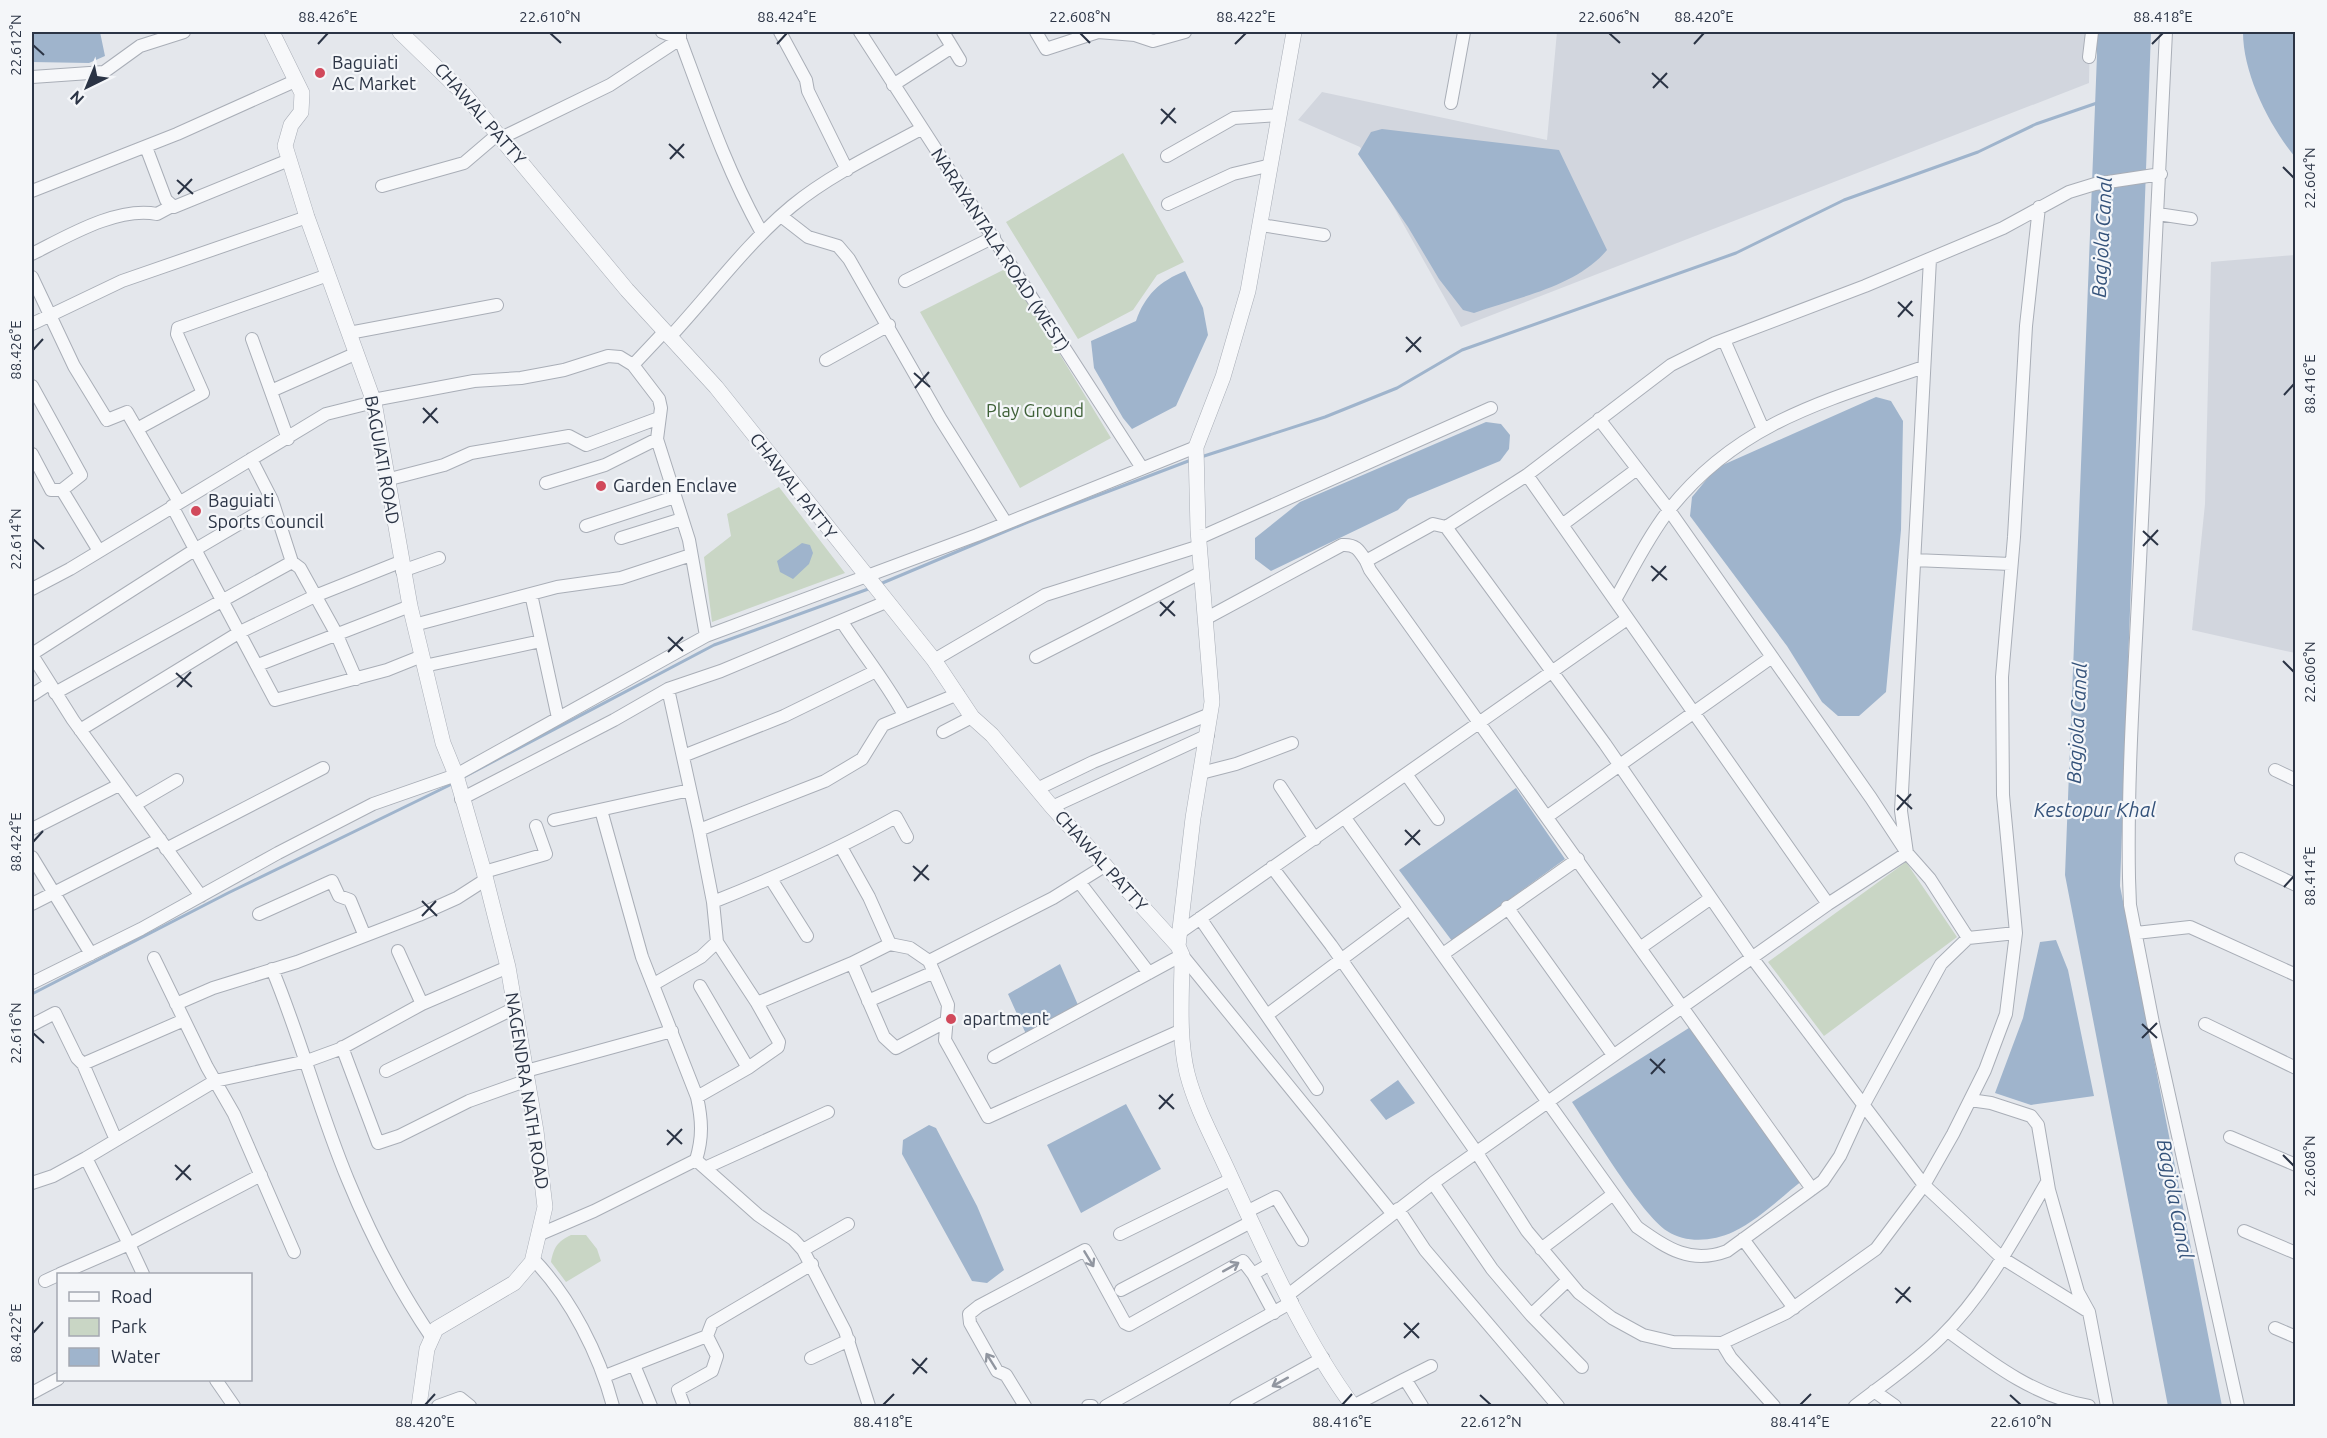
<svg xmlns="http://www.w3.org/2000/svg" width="2327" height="1438" font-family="Ubuntu,sans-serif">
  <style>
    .built { fill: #d2d6de }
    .green { fill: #c9d6c5 }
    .water { fill: #9fb4cc }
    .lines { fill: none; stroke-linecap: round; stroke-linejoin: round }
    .stream { stroke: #9fb4cc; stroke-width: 3 }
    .minor-casing { stroke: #a9aeb7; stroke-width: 14 }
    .tertiary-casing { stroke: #a9aeb7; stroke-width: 16 }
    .minor { stroke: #f7f8fa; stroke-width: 12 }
    .tertiary { stroke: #f7f8fa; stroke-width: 15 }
    .oneway { stroke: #9196a0 }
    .ticks { fill: none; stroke: #2b3445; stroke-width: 2 }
    .poi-dot { fill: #d1495b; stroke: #f4f6f9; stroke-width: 2 }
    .labels { text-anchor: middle; stroke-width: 4.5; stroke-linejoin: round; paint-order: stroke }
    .poi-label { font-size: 18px; fill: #2b3445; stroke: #f4f6f9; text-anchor: start }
    .street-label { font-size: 18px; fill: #2b3445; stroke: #f4f6f9 }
    .park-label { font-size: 18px; fill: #3f6138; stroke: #f4f6f9 }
    .water-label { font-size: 20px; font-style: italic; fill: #34527a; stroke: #f4f6f9 }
    .neatline { fill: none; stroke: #2b3445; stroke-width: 2 }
    .ticks-label { font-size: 15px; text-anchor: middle; fill: #2b3445 }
  </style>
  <rect width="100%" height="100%" fill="#e4e7ec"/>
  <path class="built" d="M1557 32H2090L2089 83 1461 327 1360 147 1298 120 1322 92 1547 140Z
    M2295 255H2296L2295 653 2192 630 2205 504 2211 262Z"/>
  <path class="green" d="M1123 153 1184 262 1157 275 1133 310 1078 339 1006 222Z
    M1007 268 1111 438 1020 488 920 312Z
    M779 487 845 573 712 622 704 557 731 536 727 514Z
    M1906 862 1957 937 1824 1036 1768 962Z
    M571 1235H586L597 1249 601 1261 566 1282 551 1262C554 1247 557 1242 571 1235Z"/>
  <path class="water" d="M32 32H100L105 56 89 63 32 62Z
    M2094 32H2151L2120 886 2222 1406H2168L2065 875 2097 55Z
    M2243 32H2295V157C2269 125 2243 74 2243 32Z
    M1382 129 1559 150 1607 250C1576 287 1518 297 1474 313L1463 310 1439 279 1408 227 1358 154 1371 132Z
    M1185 271 1203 308 1208 335 1176 406 1132 429 1123 418 1094 368 1091 341 1136 321C1145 295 1160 281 1185 271Z
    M1876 397 1891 401 1903 421 1901 530 1886 692 1859 716H1838L1822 702 1787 646 1690 516 1692 497 1716 468Z
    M1486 422 1501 424 1510 435 1509 449 1500 461 1408 499 1398 510 1271 571 1255 559V538L1300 502Z
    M802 543 810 545 813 553 809 564 793 579 780 572 777 561Z
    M1516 788 1565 859 1452 941 1399 870Z
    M2056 940 2068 970 2094 1096 2031 1105 1995 1093 2023 1018 2040 942Z
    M1060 964 1078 1005 1026 1034 1008 994Z
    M1692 1026 1803 1180C1781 1197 1759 1220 1733 1232 1713 1241 1687 1244 1667 1231 1641 1214 1592 1132 1572 1102Z
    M1398 1080 1415 1103 1386 1120 1370 1100Z
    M1126 1104 1161 1169 1081 1213 1047 1145Z
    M929 1125 936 1128 977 1206 1004 1270 987 1283 972 1281 902 1154 903 1140Z"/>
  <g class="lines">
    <path class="stream" d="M1201 457 1325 417 1397 388 1462 350 1736 253 1844 200 1978 152 2036 124 2097 103
      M880 584 1028 522 1191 460
      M462 778 714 645 871 588
      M32 994 228 893 454 783"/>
    <defs>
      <path id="minor" d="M662 32 680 39V35
        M780 32 806 80 808 91 847 170
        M860 32C953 178 1049 322 1142 468
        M943 32 960 60
        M1036 32 1046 49 1098 32 1135 35 1153 41 1185 32
        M2166 32C2158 208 2149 384 2140 561 2135 666 2127 772 2129 878L2130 905 2153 1023 2238 1406
        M2089 57 2092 32
        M32 77 104 72 140 46 184 32
        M893 85 952 47
        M1451 103 1464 32
        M501 138 610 85 680 39C705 106 727 171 762 233
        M146 147 166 200 174 207 289 160
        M1167 156 1234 118 1280 115
        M382 186 464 163 498 134
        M32 191 177 134 295 81
        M1168 204 1233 174 1271 165
        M2158 214 2191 219
        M781 216 808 237 838 246 849 259 940 418 1006 523
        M1261 225 1324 235
        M32 254C66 237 117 206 157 214L172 206
        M32 277 74 366 107 420 127 412 179 502
        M905 281 994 237
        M32 324 122 281 307 217
        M349 333 497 305
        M670 337C711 293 745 245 792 206 830 175 878 152 921 129
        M252 339 288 439
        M1724 340 1763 429
        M826 360 889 325
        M633 365 665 331
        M32 386 81 475 62 490
        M271 391 357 353
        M373 400 474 381 521 378 564 370 608 356 620 357 633 365 659 399 661 408 657 439 689 540 706 636
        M1599 419 1669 510 1871 798 1907 853 1930 879 1968 938
        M137 429 203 393 177 334 178 328 328 275
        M32 454 51 490H62L99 551
        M1527 475 1828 904
        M386 480 444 465 471 453 569 436 586 445 659 418
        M546 483 605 465 657 439
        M273 503 292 562
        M172 506 275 700 387 670 422 656
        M1562 525 1637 469
        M586 526 675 497
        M1446 527 1527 475 1671 365 1715 343 1865 286 2003 228 2069 192 2095 184 2161 174
        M621 538 682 519
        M1199 538 1491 408
        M1914 560 2011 564
        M402 571 439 558
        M32 589 70 569 326 414 374 402
        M531 594 558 718
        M1615 600C1632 570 1648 537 1669 510 1738 423 1824 401 1924 367
        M1205 619 1342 545C1356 544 1359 550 1366 561
        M842 622C863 654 886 682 904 715
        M414 625 557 587 621 578 691 555
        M32 654 196 549 271 505 272 500 251 459
        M32 655 73 720 201 896
        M1036 657 1202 572
        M934 660 1045 595 1200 546
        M258 665 410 606
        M424 666 541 641
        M668 689 699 830 713 902 717 942 757 1003 852 963 890 944
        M55 693 292 562 300 568 336 633 356 679
        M32 695 49 684
        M80 730 240 632 315 596 400 562
        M943 732 972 717
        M683 756 784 716 874 672
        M2275 770 2296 780
        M1201 773 1236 764 1292 743
        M1406 774 1438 819
        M1280 786 1315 839
        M1037 789 1093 762 1210 714
        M461 799 614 720 668 689 721 671 886 602
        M136 804 177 780
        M1052 807 1208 735
        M1548 816 1772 657
        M1345 818 1637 1227C1667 1248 1690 1265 1727 1251L1823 1181 1840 1156 1863 1106 1941 964 1968 938 2016 933
        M554 820 690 790
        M32 829 119 785
        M699 830 825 781 862 759 883 725 958 694
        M841 847 869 897 890 944 910 948 929 961 948 1005 945 1040 988 1117 1182 1030
        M166 849 323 768
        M32 857 91 954
        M2241 859 2296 885
        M1272 867 1331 945 1477 1153 1527 1231 1579 1293 1612 1318 1643 1335 1673 1342 1722 1343 1786 1313 1876 1249 1924 1185 1953 1134 1985 1070 2006 1014 2016 933 2003 795 2002 677 2014 537 2026 326 2039 207
        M484 872 546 854 536 826
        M771 879 807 936
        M1080 883 1149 973
        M713 902C776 877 837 850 896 817L907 837
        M32 904 160 839
        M1507 907 1613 1055
        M259 914 332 881 339 896 350 900 364 934
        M1200 918 1317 1089
        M1182 931 1627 619
        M2136 933 2190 927 2296 975
        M1640 948 1711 898
        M398 951 422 1004
        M1443 954 1578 859
        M154 958 207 1067 234 1114 294 1252
        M929 961 1053 898 1106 865
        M852 963 884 1037 896 1048 947 1021
        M272 969C301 1038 319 1111 348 1180 371 1236 398 1288 432 1338
        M32 983 141 929 278 853 373 804 456 775 706 636 977 535 1196 447
        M654 984 701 957 717 942
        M700 986 748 1068
        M868 1001 934 972
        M176 1004 213 988 297 962 419 915 457 898 485 880
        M1267 1015 1409 909
        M2205 1024 2296 1068
        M32 1025 55 1013 77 1058 83 1064 116 1140
        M342 1047 378 1143 399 1136 469 1101 528 1080
        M994 1057 1182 955 1392 1213
        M83 1064 184 1020
        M386 1071 515 1008
        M526 1071 672 1031
        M697 1097 748 1068 778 1047 779 1042 757 1003
        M1970 1100 1991 1103 2031 1116 2038 1125 2049 1190 2078 1292 2089 1312 2107 1406
        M2230 1137 2296 1165
        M696 1160 758 1215 793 1239 803 1250 845 1331 869 1406
        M707 1167 828 1112
        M261 1175 129 1244 86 1158 215 1081 307 1061 340 1049 422 1004 508 967
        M32 1183 53 1176 86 1158
        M1433 1183 1492 1269 1531 1315
        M1812 1189 1370 570 1366 561 1433 524 1446 527 1605 744 1753 959 1924 1185 2002 1258 2089 1312
        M1398 1209 1425 1250 1558 1406
        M1246 1212 1276 1197 1302 1240
        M2244 1231 2296 1253
        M1120 1234 1232 1179
        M538 1235 594 1211 696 1160C703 1137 702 1120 697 1097L642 957 601 810
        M1743 1239 1794 1308
        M1541 1249 1612 1195
        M803 1250 848 1224
        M533 1259C571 1298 599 1354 613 1406
        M60 1274 129 1244 143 1274
        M1253 1274 1274 1313
        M1568 1280 1531 1315 1582 1367
        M45 1281 58 1275
        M1121 1290 1251 1222
        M1288 1295 1433 1183 1828 904 1907 853 1901 811 1930 259
        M2275 1328 2296 1337
        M1948 1331C1990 1362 2035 1397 2089 1406
        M707 1336 712 1323 812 1264
        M1722 1343 1731 1358 1774 1406
        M811 1358 849 1340
        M634 1365 651 1406
        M605 1376 707 1336 717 1356 712 1371 678 1390 684 1406
        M216 1380 234 1406
        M1874 1391 1895 1406
        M32 1393 58 1379
        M438 1406 460 1398 470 1406
        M1025 1406 1006 1375 997 1371 970 1323 969 1314 979 1306 1085 1250 1125 1323 1129 1325 1243 1261 1253 1274 1272 1263
        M1088 1406H1092
        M1106 1406 1292 1302
        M1236 1406 1323 1358
        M1353 1406 1405 1379
        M1422 1406 1405 1379 1431 1366
        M1855 1406C1883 1384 1915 1363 1941 1337 1985 1294 2016 1235 2047 1182"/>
      <path id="tertiary" d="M272 32 302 93 301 112 291 125 285 146 307 217 374 402 410 606 443 743 456 775 484 872 508 967 536 1131 545 1207 532 1262 514 1283 436 1329 427 1349 419 1406
        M400 32 465 95 627 290 716 387 934 660 972 717 992 735 1052 807 1178 946
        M1294 32 1248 291 1223 377 1196 447 1198 530 1212 702 1193 818 1178 946 1182 955C1182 993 1178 1035 1187 1073 1197 1112 1217 1145 1233 1182 1266 1254 1306 1343 1353 1406"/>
    </defs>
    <use href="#minor" class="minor-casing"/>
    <use href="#tertiary" class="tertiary-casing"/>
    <use href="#minor" class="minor"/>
    <use href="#tertiary" class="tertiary"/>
  </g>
  <defs><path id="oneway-shaft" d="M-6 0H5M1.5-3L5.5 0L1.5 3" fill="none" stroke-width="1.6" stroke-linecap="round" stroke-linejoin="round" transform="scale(1.5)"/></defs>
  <g class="oneway">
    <use href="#oneway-shaft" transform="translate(1089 1259) rotate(59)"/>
    <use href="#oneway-shaft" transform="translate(1231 1267) rotate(-29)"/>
    <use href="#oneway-shaft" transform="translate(991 1361) rotate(-122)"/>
    <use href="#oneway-shaft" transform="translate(1280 1382) rotate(151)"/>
  </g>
  <path class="ticks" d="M550 33 561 43M1080 33 1090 43M1609 33 1620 43M318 44 328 33M777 44 787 33M1235 44 1246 33M1694 44 1704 33M2152 44 2163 33M33 45 44 55M1652 73 1668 88M1653 88 1667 73M1161 109 1176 123M1161 124 1175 108M669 144 684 158M670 159 684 144M2283 167 2294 178M177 180 193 194M178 194 192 179M1898 302 1913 316M1898 317 1912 301M1406 337 1421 352M33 350 43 339M1406 352 1421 337M914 373 930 387M915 388 929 372M2284 395 2294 384M423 408 438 423M423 423 437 408M2143 531 2158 545M33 539 44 549M2143 546 2158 530M1651 566 1667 580M1652 581 1666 566M1160 602 1175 616M1160 616 1174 601M668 637 683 651M668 652 683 637M2283 661 2294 672M176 673 192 687M177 687 191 672M1897 795 1912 809M1897 810 1911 794M1405 830 1420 845M33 842 43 831M1405 845 1420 830M913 866 929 880M914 881 928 865M2284 887 2294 876M422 901 437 916M422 916 436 901M2142 1024 2157 1038M33 1033 44 1043M2142 1038 2157 1023M1650 1059 1665 1073M1651 1074 1665 1059M1159 1095 1174 1109M1159 1109 1173 1094M667 1130 682 1144M667 1145 682 1129M2283 1155 2294 1166M175 1165 191 1180M176 1180 190 1165M1895 1288 1911 1302M1896 1303 1910 1287M1404 1323 1419 1338M33 1333 43 1322M1404 1338 1419 1323M912 1359 927 1373M913 1374 927 1358M1480 1395 1491 1405M2010 1395 2021 1405M425 1405 435 1394M883 1405 894 1394M1342 1405 1352 1394M1800 1405 1811 1394"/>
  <g class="poi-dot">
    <circle cx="320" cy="73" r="6"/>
    <circle cx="601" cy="486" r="6"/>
    <circle cx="196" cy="511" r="6"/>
    <circle cx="951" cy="1019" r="6"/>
  </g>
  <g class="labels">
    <g class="poi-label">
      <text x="332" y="69">Baguiati<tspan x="332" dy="21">AC Market</tspan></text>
      <text x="613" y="492">Garden Enclave</text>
      <text x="208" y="507">Baguiati<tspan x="208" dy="21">Sports Council</tspan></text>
      <text x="963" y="1025">apartment</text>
    </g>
    <g class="street-label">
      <text transform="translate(480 114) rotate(49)" y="6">CHAWAL PATTY</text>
      <text transform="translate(1000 250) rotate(57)" y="6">NARAYANTALA ROAD (WEST)</text>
      <text transform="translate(382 460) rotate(80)" y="6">BAGUIATI ROAD</text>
      <text transform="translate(793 486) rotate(52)" y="6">CHAWAL PATTY</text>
      <text transform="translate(1101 861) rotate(48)" y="6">CHAWAL PATTY</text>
      <text transform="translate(527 1091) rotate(81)" y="6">NAGENDRA NATH ROAD</text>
    </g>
    <g class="park-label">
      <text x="1035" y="417">Play Ground</text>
    </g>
    <g class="water-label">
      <text transform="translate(2102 237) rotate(-87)" y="7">Bagjola Canal</text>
      <text transform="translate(2077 723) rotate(-87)" y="7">Bagjola Canal</text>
      <text x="2095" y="817">Kestopur Khal</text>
      <text transform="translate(2175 1199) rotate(79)" y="7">Bagjola Canal</text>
    </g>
  </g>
  <rect width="2327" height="1438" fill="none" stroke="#f4f6f9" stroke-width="66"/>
  <rect x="57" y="1273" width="195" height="108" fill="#f4f6f9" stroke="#a4a8b1" stroke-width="1.5"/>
  <rect x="69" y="1292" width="30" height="9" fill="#f7f8fa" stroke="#a4a8b1" stroke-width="1.5"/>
  <text x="111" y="1303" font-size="18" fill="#2b3445">Road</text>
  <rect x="69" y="1318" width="30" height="18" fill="#c9d6c5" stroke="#a4a8b1" stroke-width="1.5"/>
  <text x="111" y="1333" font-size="18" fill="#2b3445">Park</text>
  <rect x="69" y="1348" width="30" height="18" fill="#9fb4cc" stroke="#a4a8b1" stroke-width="1.5"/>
  <text x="111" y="1363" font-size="18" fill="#2b3445">Water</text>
  <g transform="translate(87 87) rotate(223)" stroke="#f4f6f9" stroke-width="4.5" paint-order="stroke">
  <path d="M0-4.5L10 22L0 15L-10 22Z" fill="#2b3445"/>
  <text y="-9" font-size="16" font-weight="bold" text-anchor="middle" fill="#2b3445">N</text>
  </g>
  <rect x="33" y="33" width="2261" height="1372" class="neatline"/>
  <g class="ticks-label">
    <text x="328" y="22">88.426°E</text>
    <text x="550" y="22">22.610°N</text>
    <text x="787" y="22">88.424°E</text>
    <text x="1080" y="22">22.608°N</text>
    <text x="1246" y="22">88.422°E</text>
    <text x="1609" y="22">22.606°N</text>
    <text x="1704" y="22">88.420°E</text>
    <text x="2163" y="22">88.418°E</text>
    <text transform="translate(16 45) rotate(-90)" y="5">22.612°N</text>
    <text transform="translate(2310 178) rotate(-90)" y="5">22.604°N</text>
    <text transform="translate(16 350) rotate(-90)" y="5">88.426°E</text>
    <text transform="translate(2310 384) rotate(-90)" y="5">88.416°E</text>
    <text transform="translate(16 539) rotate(-90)" y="5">22.614°N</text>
    <text transform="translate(2310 672) rotate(-90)" y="5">22.606°N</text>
    <text transform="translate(16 842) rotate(-90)" y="5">88.424°E</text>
    <text transform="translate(2310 876) rotate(-90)" y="5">88.414°E</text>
    <text transform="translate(16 1033) rotate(-90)" y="5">22.616°N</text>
    <text transform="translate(2310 1166) rotate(-90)" y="5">22.608°N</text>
    <text transform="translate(16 1333) rotate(-90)" y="5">88.422°E</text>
    <text x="425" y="1427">88.420°E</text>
    <text x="883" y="1427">88.418°E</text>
    <text x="1342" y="1427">88.416°E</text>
    <text x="1491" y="1427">22.612°N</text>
    <text x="1800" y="1427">88.414°E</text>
    <text x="2021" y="1427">22.610°N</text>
  </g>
</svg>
